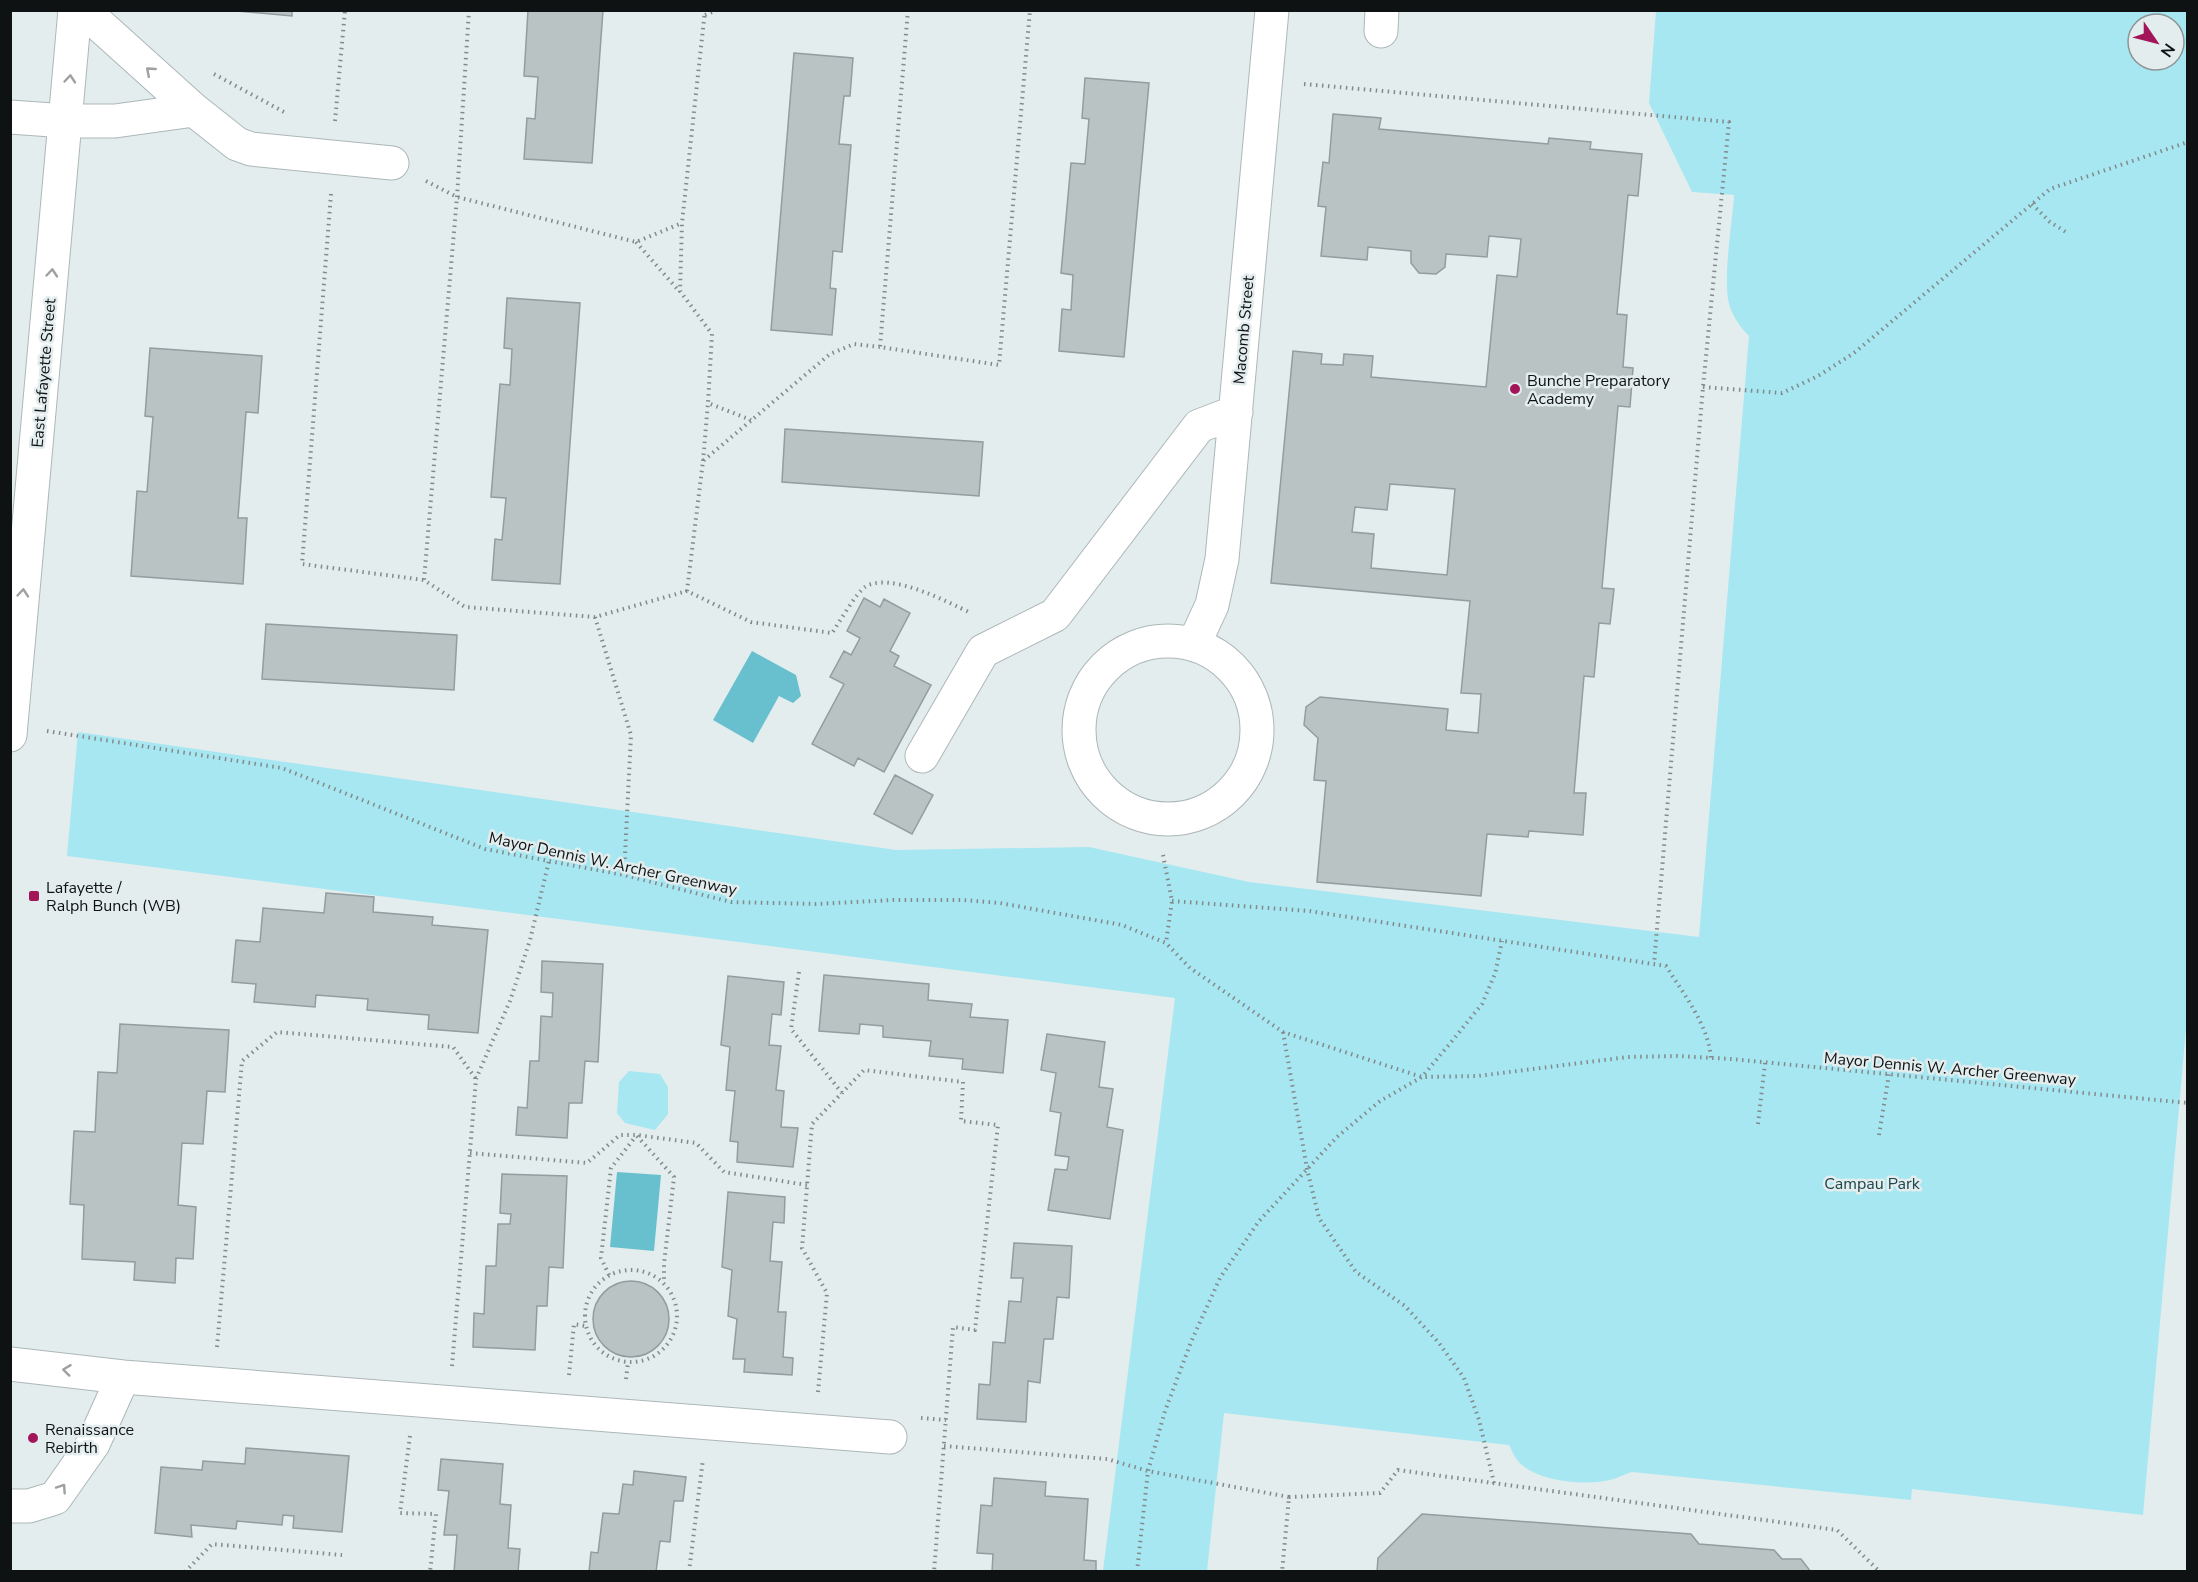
<svg xmlns="http://www.w3.org/2000/svg" width="2198" height="1582" font-family="'Nunito Sans',sans-serif">
  <style>
    .green { fill: #a7e7f2; fill-rule: evenodd }
    .water { fill: #68c0ce }
    .building { fill: #b9c3c4; stroke: #939c9e; stroke-width: 1.5; fill-rule: evenodd }
    .lines { fill: none; stroke-linecap: round; stroke-linejoin: round }
    .minor-casing { stroke: #adb7b8; stroke-width: 35 }
    .path { stroke: #838a8b; stroke-width: 4; stroke-dasharray: 1.5 4.5; stroke-linecap: butt }
    .minor { stroke: #fff; stroke-width: 33 }
    .oneway { stroke: #9fa0a1 }
    .poi-dot { fill: #a31559; stroke: #e3edee; stroke-width: 2 }
    .labels { text-anchor: middle; stroke-width: 5; stroke-linejoin: round; paint-order: stroke }
    .street-label { font-size: 16px; fill: #0f1213; stroke: #e3edee }
    .poi-label { font-size: 16px; fill: #0f1213; stroke: #e3edee; text-anchor: start }
    .park-label { font-size: 16px; fill: #1b444b; stroke: #e3edee }
  </style>
  <rect width="100%" height="100%" fill="#e3edee"/>
  <path class="green" d="M1656 11H2187L2188 1006 2143 1515 1912 1489 1911 1500 1632 1472C1625 1474 1618 1478 1610 1480 1584 1486 1536 1482 1518 1461 1514 1457 1512 1450 1509 1445L1224 1413 1207 1571H1103L1175 998 67 856 78 732 896 850 1089 847 1249 882 1699 937 1749 336C1740 327 1730 313 1728 299 1724 269 1732 226 1734 195L1692 192 1649 103ZM2138 24H2174V60H2138Z
    M629 1071 660 1074 668 1087V1114L655 1130 625 1123 617 1113 619 1082Z"/>
  <path class="water" d="M752 651 796 675 801 696 793 703 779 696 753 743 713 720Z
    M617 1172 661 1175 654 1251 610 1247Z"/>
  <path class="building" d="M226 10H292V16Z
    M528 10H603L592 163 524 159 527 118 535 119 538 77 524 76Z
    M794 53 853 58 850 96H844L839 144 851 145 842 252 833 251 830 288 836 289 832 335 771 330Z
    M1085 78 1149 83 1124 357 1059 351 1062 309 1071 310 1073 275 1061 273 1071 163 1085 164 1089 119 1082 118Z
    M1333 114 1381 118 1379 129 1548 144 1549 138 1591 142 1590 149 1642 154 1638 196 1628 195 1617 314 1627 315 1623 367 1633 368 1630 407 1618 406 1602 588 1614 589 1610 624 1599 623 1594 677 1584 676 1574 793H1586L1583 835 1529 831 1528 837 1487 834 1481 896 1317 882 1326 781 1314 780 1318 738 1304 725 1306 707 1320 697 1448 709 1446 730 1478 733 1481 694 1461 693 1470 601 1271 583 1293 351 1322 354 1321 364 1343 365 1344 354 1373 356 1371 377 1486 387 1497 275 1517 277 1521 239 1489 236 1487 257 1446 254 1445 267 1436 274 1419 273 1411 263V251L1368 247 1367 260 1321 256 1326 207 1318 206 1323 162 1329 163ZM1390 484 1455 489 1447 575 1371 568 1374 534 1352 532 1355 507 1387 510Z
    M507 298 580 303 560 584 492 580 495 539 502 540 506 498 491 497 500 384 510 385 512 349 504 348Z
    M150 348 262 356 258 413 246 412 238 518H247L243 584 131 576 137 491 147 492 153 417 145 416Z
    M785 429 983 442 979 496 782 482Z
    M864 598 880 607 884 599 910 613 890 651 899 656 894 666 931 685 884 772 858 758 854 766 812 744 844 684 830 677 844 651 851 655 860 638 847 631Z
    M266 624 457 635 454 690 262 679Z
    M895 775 933 795 912 834 874 814Z
    M326 893 374 897 373 912 433 917 432 925 488 930 478 1033 428 1029 429 1015 367 1010 368 999 316 995 315 1007 254 1002 256 984 232 982 236 940 260 942 263 908 324 913Z
    M542 961 603 964 598 1062 585 1061 582 1103H569L567 1138 516 1135 518 1107 527 1108 530 1061H539L541 1016 552 1017 553 993 541 992Z
    M824 975 929 984 928 1000 972 1004 970 1017 1008 1020 1003 1073 962 1069 963 1059 929 1056 931 1041 883 1037V1026L860 1024 859 1034 819 1031Z
    M728 976 784 982 781 1015 772 1014 769 1045 781 1046 776 1090 784 1091 781 1127 798 1128 793 1167 737 1162 738 1142 730 1141 735 1091 726 1090 730 1047 721 1045Z
    M120 1024 229 1030 225 1092 207 1091 203 1144 182 1143 178 1205 196 1207 193 1259 176 1258 175 1283 134 1280 135 1262 82 1259 84 1205 70 1204 74 1131 95 1132 98 1072 117 1073Z
    M1047 1034 1105 1042 1099 1087 1113 1089 1107 1127 1123 1130 1110 1219 1048 1210 1055 1169 1067 1170 1069 1157 1055 1155 1061 1113 1050 1111 1056 1073 1041 1070Z
    M502 1174 567 1176 563 1268 549 1267 547 1306H537L535 1350 473 1347 474 1313 484 1314 486 1266H496L498 1224H510L511 1214 500 1213Z
    M728 1192 785 1197 784 1223 773 1222 770 1261 782 1262 778 1312H786L783 1357 793 1358 792 1375 744 1372 745 1359H733L737 1319 728 1316 732 1270 722 1267Z
    M1014 1243 1072 1246 1069 1298 1057 1297 1053 1339H1044L1040 1383 1028 1381 1026 1422 977 1419 979 1384 990 1385 993 1342 1005 1343 1009 1301 1021 1302 1023 1278H1011Z
    M593 1319a38 38 0 1 1 76 0a38 38 0 1 1-76 0Z
    M246 1448 349 1456 342 1532 293 1528 294 1516 283 1515 282 1525 237 1521 236 1529 191 1525 192 1537 155 1533 161 1467 202 1470 203 1461 245 1464Z
    M441 1459 503 1464 500 1504 511 1505 508 1548 520 1549 518 1572H454L457 1535H444L449 1491 438 1490Z
    M634 1471 686 1477 683 1501H674L670 1542 660 1541 656 1572H589L591 1552 598 1553 603 1513 619 1514 623 1484 633 1485Z
    M994 1478 1046 1482 1045 1496 1088 1499 1084 1560 1096 1561V1572H992L993 1554 977 1553 981 1505 992 1506Z
    M1422 1514 1691 1534 1699 1544 1774 1550 1782 1559H1801L1811 1572H1377L1378 1558Z"/>
  <g class="lines">
    <defs>
      <path id="minor" d="M83 10 194 110 237 144 251 149 392 163
        M1381 31 1382 10
        M10 117 66 121H115L194 110
        M1079 730a89 89 0 1 1 178 0a89 89 0 1 1-178 0Z
        M1194 644 1212 605 1222 559 1272 10
        M10 735 75 10
        M922 756 983 651 1055 615 1199 426 1236 412
        M10 1364 123 1377 890 1437
        M10 1506H29L55 1498 93 1444 123 1377"/>
    </defs>
    <use href="#minor" class="minor-casing"/>
    <path class="path" d="M469 10 457 197 424 580 465 607 595 617 687 591
      M705 10 682 223 680 291 712 334 708 403 751 420
      M908 10 880 347 999 365 1030 10
      M705 15 717 10
      M214 74 284 112
      M1304 84 1729 122 1703 387 1654 964
      M335 121 345 10
      M426 181 457 197 636 242 682 223
      M331 194 302 564 424 580
      M2032 204 2050 222 2069 234
      M636 242 679 291
      M880 347 854 344 830 354 703 461 687 591 751 622 832 633C839 623 856 593 865 587 890 571 947 602 971 613
      M1703 387 1782 393 1818 376 1854 353 2050 189 2188 142
      M703 461 708 403
      M595 617 631 735 624 875
      M47 731 282 768 485 849 624 875 731 902 816 904 893 900H963L1000 903 1122 925 1166 943 1190 968 1283 1032 1422 1077 1478 1076 1628 1057 1677 1056 1731 1059 2188 1103
      M1163 855 1172 901 1166 943
      M1172 901 1309 911 1666 966C1684 995 1708 1024 1711 1058
      M799 972 791 1029 842 1093
      M1283 1032 1307 1169 1319 1218 1356 1272 1405 1306 1439 1343 1464 1378 1479 1420 1494 1483
      M1758 1124 1765 1063
      M1879 1135 1889 1074
      M637 1136 674 1177 664 1264V1283
      M470 1153 587 1163 620 1135H637L696 1143 724 1172 807 1185
      M585 1316a46 46 0 1 1 92 0a46 46 0 1 1-92 0Z
      M609 1275 601 1258 611 1168 636 1136
      M217 1347 242 1061 277 1032 453 1047 476 1079
      M452 1366 476 1079 510 1001 530 940 549 861
      M569 1375 574 1324 586 1326
      M626 1379 628 1362
      M818 1392 827 1293 802 1248 812 1124 864 1070 963 1082 961 1121 998 1125 975 1330 953 1327 934 1572
      M921 1418 946 1420
      M410 1436 400 1513 436 1514 430 1572
      M944 1446 1107 1459 1148 1471 1289 1497 1282 1572
      M1289 1497 1380 1493 1398 1470 1837 1530 1880 1572
      M185 1572 212 1544 342 1555
      M689 1572 703 1459
      M1137 1572 1148 1471 1165 1411 1191 1342 1220 1278 1259 1221 1337 1137 1380 1101 1422 1077 1452 1041 1482 1004 1495 974 1502 941"/>
    <use href="#minor" class="minor"/>
  </g>
  <defs><path id="oneway-chevron" d="M-2-3.5L2.5 0L-2 3.5" fill="none" stroke-width="1.6" stroke-linecap="round" stroke-linejoin="round" transform="scale(1.5)"/></defs>
  <g class="oneway">
    <use href="#oneway-chevron" transform="translate(150 71) rotate(-139)"/>
    <use href="#oneway-chevron" transform="translate(70 79) rotate(-85)"/>
    <use href="#oneway-chevron" transform="translate(52 273) rotate(-85)"/>
    <use href="#oneway-chevron" transform="translate(23 593) rotate(-85)"/>
    <use href="#oneway-chevron" transform="translate(67 1370) rotate(-173)"/>
    <use href="#oneway-chevron" transform="translate(62 1488) rotate(-56)"/>
  </g>
  <g class="poi-dot">
    <circle cx="1515" cy="389" r="6"/>
    <rect x="28" y="890" width="12" height="12" rx="3"/>
    <circle cx="33" cy="1438" r="6"/>
  </g>
  <g class="labels">
    <g class="street-label">
      <text transform="translate(1243 330) rotate(-85)" y="6">Macomb Street</text>
      <text transform="translate(43 373) rotate(-85)" y="6">East Lafayette Street</text>
      <text transform="translate(613 863) rotate(12)" y="6">Mayor Dennis W. Archer Greenway</text>
      <text transform="translate(1950 1068) rotate(5)" y="6">Mayor Dennis W. Archer Greenway</text>
    </g>
    <g class="poi-label">
      <text x="1527" y="386">Bunche Preparatory<tspan x="1527" dy="18">Academy</tspan></text>
      <text x="46" y="893">Lafayette /<tspan x="46" dy="18">Ralph Bunch (WB)</tspan></text>
      <text x="45" y="1435">Renaissance<tspan x="45" dy="18">Rebirth</tspan></text>
    </g>
    <g class="park-label">
      <text x="1872" y="1189">Campau Park</text>
    </g>
  </g>
  <rect width="2198" height="1582" fill="none" stroke="#0f1213" stroke-width="24"/>
  <g transform="translate(2156 42) rotate(125)"><circle r="28" fill="#e3edee" stroke="#8e9596" stroke-width="1.5"/>
  <path d="M0-4.5L10 22L0 15L-10 22Z" fill="#a31559"/>
  <text y="-9" font-size="16" font-weight="bold" text-anchor="middle" fill="#0f1213">N</text>
  </g>
</svg>
